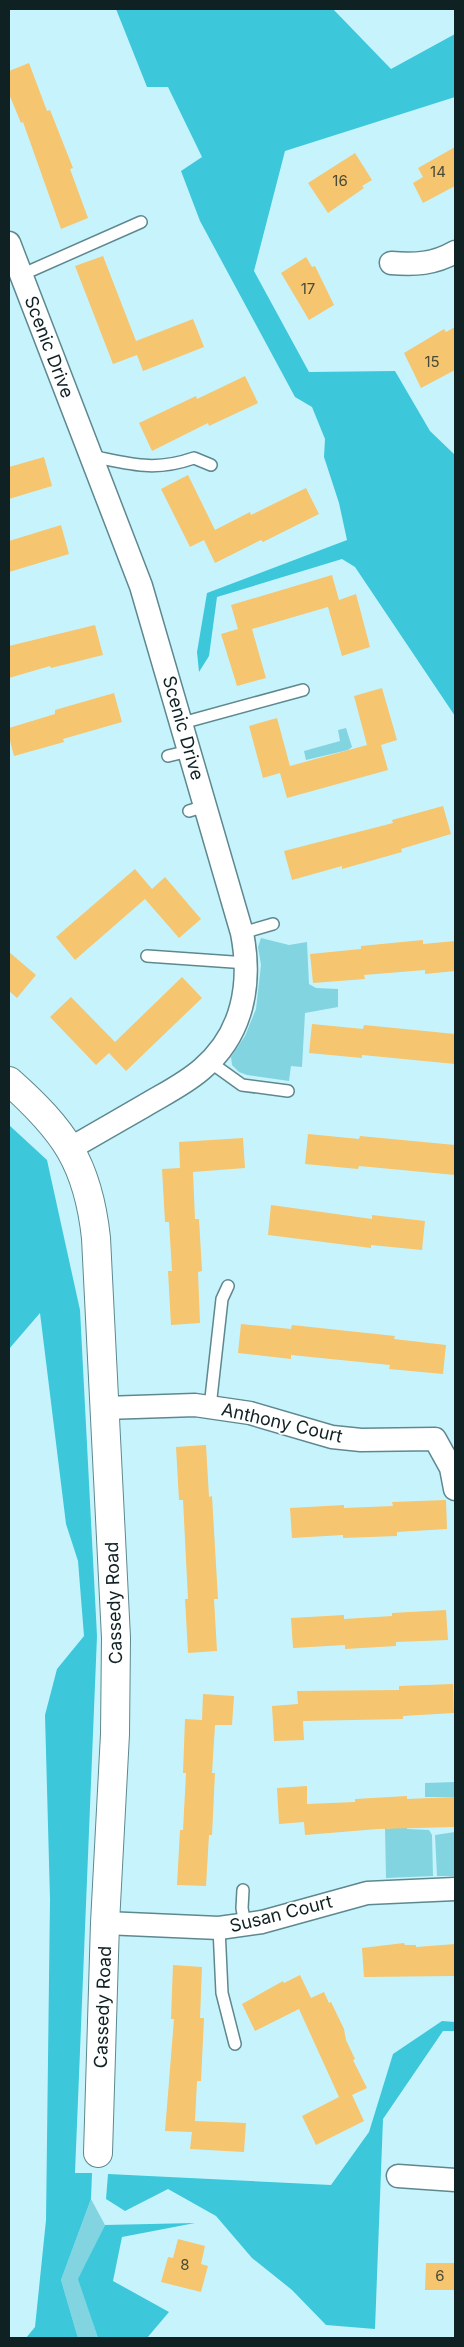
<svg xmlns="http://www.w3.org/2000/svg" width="464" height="2347" font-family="Inter,sans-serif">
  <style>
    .green { fill: #82d4e1 }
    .forest { fill: #3dc7db }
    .building { fill: #f5c56f }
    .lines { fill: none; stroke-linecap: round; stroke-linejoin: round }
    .service-casing { stroke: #5e888f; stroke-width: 14 }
    .minor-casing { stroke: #5e888f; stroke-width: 25 }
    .tertiary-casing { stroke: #5e888f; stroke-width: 30 }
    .service { stroke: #fff; stroke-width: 11 }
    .minor { stroke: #fff; stroke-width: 22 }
    .tertiary { stroke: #fff; stroke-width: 28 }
    .labels { text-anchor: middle; stroke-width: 4; stroke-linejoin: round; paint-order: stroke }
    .number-label { font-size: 15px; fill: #494a37 }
    .street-label { font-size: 18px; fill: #102124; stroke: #fff }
  </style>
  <rect width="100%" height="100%" fill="#c7f4fc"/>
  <path class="green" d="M346 728 352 747 348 750 306 760 304 751 340 741 338 730Z
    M261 938 289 945 307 942 309 984 316 988 338 989V1007L305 1013 302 1067 291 1066 289 1081 247 1075 239 1072 232 1065 231 1057 245 1036 256 1009 261 965 258 947Z
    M455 1782V1797H425V1783Z
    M407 1826V1829L429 1830 432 1835 433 1876 386 1878 385 1827 387 1829Z
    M455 1832V1876H437L435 1835Z
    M91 2199 105 2225 79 2279 98 2338H78L61 2280Z"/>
  <path class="forest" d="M116 9H333L391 69 455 34V97L285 151 254 271 309 372 395 371 430 431 455 455V716L355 567 342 559 217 597 209 656 199 672 197 652 207 593 347 540 339 503 324 457 325 439 312 407 295 397 200 221 181 171 202 157 168 87H147Z
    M9 1125 47 1160 80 1310 97 1636 75 2173H92L91 2199 61 2280 78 2338H26L35 2327 46 2220 50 1899 45 1715 57 1669 84 1636 78 1561 66 1524 40 1313 9 1349Z
    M442 2021 455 2022V2031H443L383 2119 375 2329 326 2325 292 2290 252 2258 216 2216 168 2189 125 2211 106 2199 108 2174 331 2185 369 2132 393 2054Z
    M195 2223 122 2237 113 2281 169 2312 147 2338H98L78 2279 105 2225Z"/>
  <path class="building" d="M29 63 47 111 50 110 73 168 70 169 88 218 61 229 23 122 21 123 9 94V71Z
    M455 147V186L423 203 413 183 423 177 418 168Z
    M355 153 372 180 362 186 364 188 328 213 308 183Z
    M103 256 136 341 193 319 204 347 143 371 137 355 113 364 75 266Z
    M306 257 312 267 315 266 334 305 309 320 281 273Z
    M455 327V370L421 388 404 353 444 329 446 332Z
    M245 376 258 403 209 426 208 423 152 451 139 423 196 396 197 399Z
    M44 457 52 486 9 499V467Z
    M188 475 215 530 250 512 251 515 306 488 319 514 263 542 261 540 215 563 204 540 190 547 161 489Z
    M61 525 69 554 9 572V541Z
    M332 575 339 600 356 594 370 647 342 656 328 607 252 629 266 678 237 686 221 634 238 629 231 605Z
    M95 625 103 655 51 668 50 666 9 678V646Z
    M382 688 397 740 381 745 388 770 287 798 280 773 263 778 249 726 277 718 290 766 367 745 354 696Z
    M114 693 122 722 63 739 64 742 14 756 9 737V728L55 714V710Z
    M443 806 451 834 401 849 402 852 342 869V866L292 880 284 851 393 823 392 820Z
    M135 869 152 889 165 877 201 919 179 938 145 899 75 960 56 937Z
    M423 940V944L455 941V971L425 974V970L364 975 365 979 313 983 310 954 361 949V946Z
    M9 952 36 975 17 998 9 991Z
    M182 977 202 998 126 1071 109 1053 96 1065 50 1017 71 997 115 1042Z
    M312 1024 363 1029 364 1025 455 1034V1064L362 1055V1058L309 1053Z
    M308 1134 359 1139 360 1136 455 1145V1175L359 1166 358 1169 305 1164Z
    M243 1138 245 1168 193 1172 195 1219H199L202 1271 198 1272 200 1323 171 1325 168 1271H172L169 1222H165L162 1169 180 1168 179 1142Z
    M271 1205 372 1219V1215L425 1221 422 1250 371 1245V1248L268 1235Z
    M241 1324 291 1329 292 1325 395 1336 394 1339 446 1345 443 1374 389 1369 390 1365 291 1355V1359L238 1353Z
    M206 1445 209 1497 212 1496 218 1599H214L217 1651 188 1653 185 1599H188L183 1500H179L176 1447Z
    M446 1500 447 1529 397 1532V1536L343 1538V1535L292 1538 290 1508 344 1505V1508L393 1506 392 1502Z
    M446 1610 448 1640 396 1642V1646L345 1649V1645L293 1648 291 1618 344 1615V1619L392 1616V1613Z
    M453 1684 454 1713 403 1716V1719L303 1721 304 1740 274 1741 272 1706 298 1704 297 1691 399 1690V1686Z
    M203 1694 234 1696 232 1725H215L212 1773H215L212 1835H209L206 1886 177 1885 180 1830H183L186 1773H183L185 1719 202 1720Z
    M307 1786V1804L355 1802V1799L407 1796V1799L455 1797V1827L378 1829 305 1835 304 1822 279 1824 277 1788Z
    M404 1943 405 1945H416V1947L455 1944V1976L364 1977 362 1948Z
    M173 1965 202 1967 200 2018H204L201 2081H197L195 2121 246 2123 244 2152 190 2149 192 2132 165 2131 174 2019H171Z
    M300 1975 311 1998 324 1992 329 2003 331 2002 344 2029 346 2040 355 2059 353 2060 367 2088 352 2095 364 2121 316 2145 302 2116 339 2097 299 2009 255 2031 242 2004 283 1981 284 1983Z
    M178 2239 205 2246 201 2264 208 2266 201 2292 161 2282 168 2257 173 2258Z
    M426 2263H455V2290H425Z"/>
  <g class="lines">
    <defs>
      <path id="service" d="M21 275 141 222
        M91 456C131 464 154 472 194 458L211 465
        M182 723 303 690
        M168 756 189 751
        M189 811 205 806
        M242 933 273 924
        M147 956 247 963
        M210 1062 242 1085 288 1091
        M210 1407 222 1299 228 1286
        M243 1890 242 1908 245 1925
        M219 1928 222 1993 235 2044"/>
      <path id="minor" d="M9 243 141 586 242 933C252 984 243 1034 202 1069 185 1084 164 1094 144 1106 120 1120 95 1134 71 1148
        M391 263C415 265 434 264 455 252
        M105 1408 195 1405 250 1413 332 1437 361 1440 435 1439 451 1468 455 1489
        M105 1923 219 1928 262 1922 367 1893 455 1889
        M398 2176 455 2180"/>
      <path id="tertiary" d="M9 1081C64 1130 88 1163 96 1238L116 1638 115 1734 105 1923 98 2153"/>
    </defs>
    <use href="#service" class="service-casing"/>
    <use href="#minor" class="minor-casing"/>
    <use href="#tertiary" class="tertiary-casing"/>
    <use href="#service" class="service"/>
    <use href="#minor" class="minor"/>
    <use href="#tertiary" class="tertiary"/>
  </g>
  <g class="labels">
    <g class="number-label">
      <text x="438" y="177">14</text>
      <text x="340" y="186">16</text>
      <text x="308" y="294">17</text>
      <text x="432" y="367">15</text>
      <text x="185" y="2270">8</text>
      <text x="440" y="2281">6</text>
    </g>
    <g class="street-label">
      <text transform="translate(49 347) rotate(69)" y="6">Scenic Drive</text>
      <text transform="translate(183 728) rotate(74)" y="6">Scenic Drive</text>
      <text transform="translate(282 1423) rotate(13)" y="6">Anthony Court</text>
      <text transform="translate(114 1603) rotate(-92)" y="6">Cassedy Road</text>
      <text transform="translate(281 1914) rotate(-14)" y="6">Susan Court</text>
      <text transform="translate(103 2007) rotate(-88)" y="6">Cassedy Road</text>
    </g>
  </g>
  <rect width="464" height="2347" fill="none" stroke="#102124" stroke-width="20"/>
</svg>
